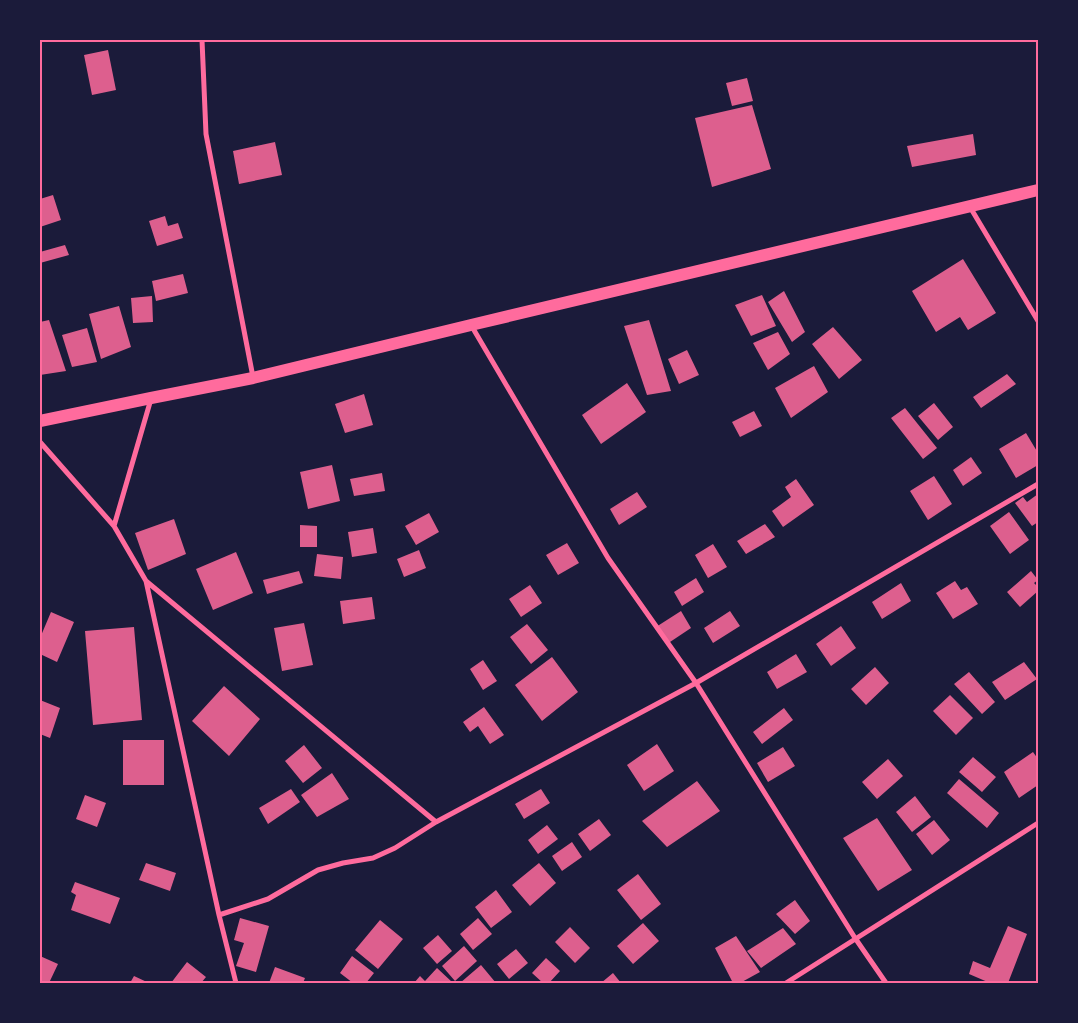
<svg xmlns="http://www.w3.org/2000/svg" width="1078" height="1023" font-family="'Archivo Narrow',sans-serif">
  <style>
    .building { fill: #dd5f8e }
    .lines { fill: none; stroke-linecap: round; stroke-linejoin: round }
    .minor { stroke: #ff6b9d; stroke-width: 5 }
    .primary { stroke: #ff6b9d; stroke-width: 12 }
    .neatline { fill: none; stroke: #ff6b9d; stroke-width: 2 }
  </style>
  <rect width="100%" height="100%" fill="#1b1b3a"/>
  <path class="building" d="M108 50 116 90 92 95 84 55Z
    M747 78 753 101 732 106 726 83Z
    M752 105 771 169 712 187 695 118Z
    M973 134 976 155 912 167 907 146Z
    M275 142 282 175 239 184 233 151Z
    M53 195 61 220 40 227V199Z
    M165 216 168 226 178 223 183 238 157 246 149 221Z
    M65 245 69 255 40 263V252Z
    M963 259 996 313 968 330 960 317 936 332 912 291Z
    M183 274 188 293 156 301 152 281Z
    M784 291 805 332 792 342 768 302Z
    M762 295 776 326 751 336 735 305Z
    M152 296 153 322 133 323 131 298Z
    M119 306 131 347 101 359 89 314Z
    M49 320 66 371 40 375V322Z
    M649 320 671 391 647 395 624 326Z
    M833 327 862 360 839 379 812 344Z
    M87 328 97 362 72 367 62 335Z
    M778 332 790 354 768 370 753 343Z
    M687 350 699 375 679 384 668 359Z
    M814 366 828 392 791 418 775 388Z
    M1007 374 1016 384 981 408 973 397Z
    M627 383 646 412 601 444 582 415Z
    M364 394 373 425 345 433 335 404Z
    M934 403 953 427 938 440 918 416Z
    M905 408 937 448 923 459 891 418Z
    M754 411 762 426 740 437 732 422Z
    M1026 433 1038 453V465L1016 478 999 449Z
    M971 457 982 473 963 486 953 470Z
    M332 465 340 501 308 509 300 472Z
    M382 473 385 491 354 496 350 479Z
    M934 476 952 504 928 520 910 491Z
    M796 479 814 505 783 527 772 511 791 497 785 487Z
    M637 492 647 507 619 525 610 509Z
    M1038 494V522L1032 526 1015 503 1023 497 1027 502Z
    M1009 512 1029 540 1010 554 990 526Z
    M429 513 439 532 416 545 405 526Z
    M174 519 186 554 148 570 135 533Z
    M765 524 775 537 746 554 737 541Z
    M300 525 317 526V547H300Z
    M373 528 377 553 352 557 348 532Z
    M567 543 579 563 558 575 546 555Z
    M713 544 727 567 708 578 695 555Z
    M419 550 426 568 404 577 397 559Z
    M236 552 253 593 213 610 196 569Z
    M317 554 343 557 341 579 314 576Z
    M299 571 303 583 267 594 263 580Z
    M1031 571 1038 580 1034 583 1038 587V591L1020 607 1007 592Z
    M696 578 704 592 682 606 674 592Z
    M955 581 961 590 967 587 978 604 953 619 936 593Z
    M901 583 911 601 882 619 872 602Z
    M530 585 542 603 521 617 509 599Z
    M372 597 375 619 343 624 340 601Z
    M681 611 691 628 667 644 656 627Z
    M730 611 740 626 713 643 704 628Z
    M51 612 74 622 57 662 40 654V638Z
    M304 623 313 665 282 671 274 628Z
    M527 624 548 650 531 664 510 637Z
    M841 626 856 648 831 666 816 644Z
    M134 627 142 720 93 725 85 631Z
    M796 654 807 672 777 689 767 672Z
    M552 657 578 692 542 721 515 685Z
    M483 660 497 681 483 690 470 669Z
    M1024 662 1037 679 1005 700 992 682Z
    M875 667 889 683 866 705 851 689Z
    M969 672 995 702 982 714 954 684Z
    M224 686 260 719 229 756 192 721Z
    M950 695 973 718 956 735 933 711Z
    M40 700 60 708 50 738 40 734Z
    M484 707 504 735 490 744 478 726 470 732 463 722Z
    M784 708 793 720 762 744 753 732Z
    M123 740H164V785H123Z
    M657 744 674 771 644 791 627 765Z
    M304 745 322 768 303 783 285 761Z
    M783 747 795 766 768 782 757 763Z
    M1033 752 1038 759V785L1019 798 1004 772Z
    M973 757 996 777 982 792 959 772Z
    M888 759 903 776 877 799 862 782Z
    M332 773 349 799 317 817 301 795Z
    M959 779 999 813 987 828 947 793Z
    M697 781 720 811 667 847 642 821Z
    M291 789 300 802 268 824 259 808Z
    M541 789 550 803 524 819 515 804Z
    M85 795 106 803 97 827 76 819Z
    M915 796 931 817 912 832 896 812Z
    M877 818 912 870 878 891 843 838Z
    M599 819 611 835 590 851 578 834Z
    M934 820 950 840 932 855 916 834Z
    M547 825 558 839 538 854 528 840Z
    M572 842 582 857 562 871 552 856Z
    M146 863 176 873 170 891 139 880Z
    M539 863 556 883 530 906 512 885Z
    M638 874 661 904 641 920 617 890Z
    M75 882 120 898 110 924 71 910 76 895 71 892Z
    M496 890 512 912 491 928 475 907Z
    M795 900 810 921 795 934 776 914Z
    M240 918 269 926 256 972 236 966 244 943 234 940Z
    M478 918 492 934 473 950 460 934Z
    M380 920 403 939 378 969 355 950Z
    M643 923 659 941 633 964 617 946Z
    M1008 926 1027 934 1008 983H990L969 974 973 961 990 968Z
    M570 927 590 948 575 963 555 942Z
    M783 928 796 944 761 968 747 951Z
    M438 935 452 951 437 964 423 948Z
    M736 936 760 972 740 983H733L715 948Z
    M464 946 477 961 455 981 442 966Z
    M516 949 528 963 509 979 497 964Z
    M40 956 58 964 49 983H40Z
    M352 956 374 973 366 983H353L340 973Z
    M546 958 560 971 549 983H543L532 973Z
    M187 962 206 977 201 983H171Z
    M481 965 496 983H460Z
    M275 967 305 978 303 983H269Z
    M437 968 452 982 451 983H414L420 976 425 981Z
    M613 973 621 983H601Z
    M134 976 149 983H130Z"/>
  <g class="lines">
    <path class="minor" d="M202 40 206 134 253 377
      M970 207 1038 321
      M471 325 608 558 696 683 855 938 886 983
      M40 442 114 526 146 581 219 915 236 983
      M114 526 151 399
      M146 581 436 822
      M219 915 268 899 318 870 343 863 373 858 395 848 436 822 696 683 1038 484
      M786 983 1038 823"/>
    <path class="primary" d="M40 421 151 398 253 378 471 325 1038 190"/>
  </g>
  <rect width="1078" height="1023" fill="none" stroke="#1b1b3a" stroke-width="82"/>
  <rect x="41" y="41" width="996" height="941" class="neatline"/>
</svg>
